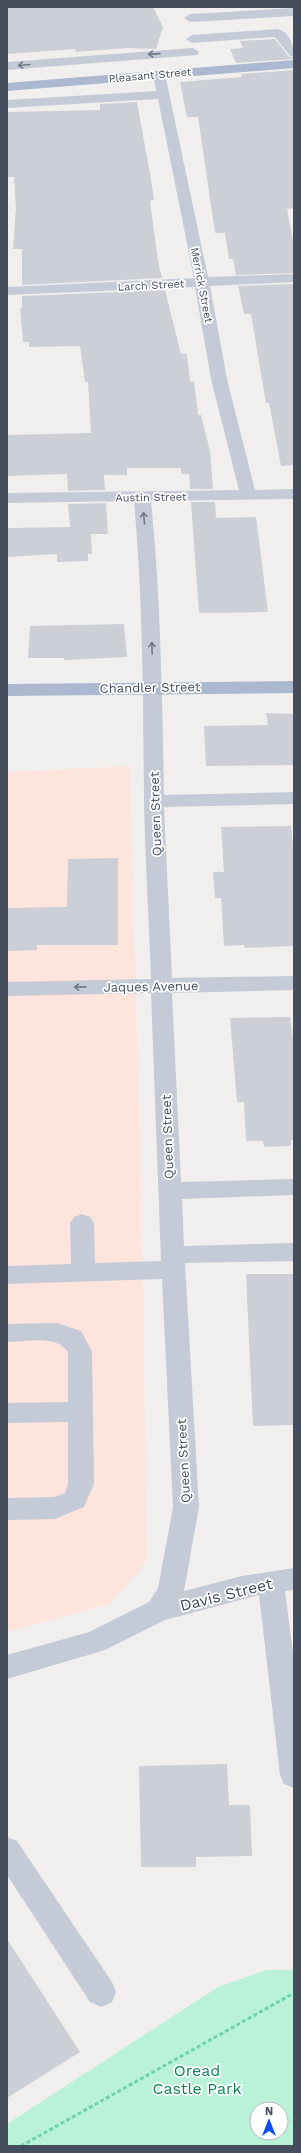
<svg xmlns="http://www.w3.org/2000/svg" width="301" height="2153" font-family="'Work Sans',sans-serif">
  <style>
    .medical { fill: #fde4dd }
    .green { fill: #b9f2d8; fill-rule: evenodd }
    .building { fill: #cdcfd6 }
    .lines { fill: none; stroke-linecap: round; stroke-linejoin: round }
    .path { stroke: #6fd2b1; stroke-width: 3; stroke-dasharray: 4 2.5; stroke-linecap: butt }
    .minor { fill: #c4cbd7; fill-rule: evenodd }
    .major { fill: #acb8cf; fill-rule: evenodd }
    .oneway { stroke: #717a88 }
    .labels { text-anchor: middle; stroke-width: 3.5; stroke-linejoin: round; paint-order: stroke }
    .far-street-label { font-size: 11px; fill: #454e5d; stroke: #fff }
    .street-label { font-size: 13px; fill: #454e5d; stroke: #fff }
    .near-street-label { font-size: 16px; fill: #454e5d; stroke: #fff }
    .near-park-label { font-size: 16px; fill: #10845c; stroke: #fff }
  </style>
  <rect width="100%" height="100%" fill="#f1efee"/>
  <path class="medical" d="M130 766 142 1232 147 1560 134 1577 108 1604 7 1632V772Z"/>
  <path class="green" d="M273 1968 268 1970H294V2146H7V2124L218 1987ZM257 2109H281V2133H257Z"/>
  <path class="building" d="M7 7H153L163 27 156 49 127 48 76 52 75 49 7 54Z
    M275 39 289 57H290L294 58V59L236 63 230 49 243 48 240 41Z
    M294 70V208L287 209 294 246V273L236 275 233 259H229L225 233H215L198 117H187L180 82 242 77 241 74Z
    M137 102 151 179 154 200 150 201 158 261 162 278 22 285V249H13L16 208 14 177H7V112L100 110V104Z
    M294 284V465L281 466 269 403H266L263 386 251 314H244L238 286Z
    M165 290 181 354H187L190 382 194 381 198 415H201L210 451 213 489H190L189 474H181V468H127V475H104L105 490 68 491 67 474 7 476V435L91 433 88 382H85L80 346 29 347V342H23L20 308H22V296Z
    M191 502H215L216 518 256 517 268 612 199 613Z
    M106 503 108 534H91L92 554H88V561L57 562V554L7 557V528L70 527 68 504Z
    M124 624 127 657 64 660V658H28L30 626Z
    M266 713 294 714V765L206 766 204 726 268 725Z
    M291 826 294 855V946L245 948 244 945 224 946 221 898H215L213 872H224L221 827Z
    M118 858V945H37V950L7 951V908L67 907 68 859Z
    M290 1017 294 1046V1140H291V1146L264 1147 263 1141H246L244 1102H237L230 1018Z
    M246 1274H294V1425L253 1426Z
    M227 1764 229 1805H250L252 1856 196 1857V1867H141L139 1766Z
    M7 1939 80 2052 7 2098Z"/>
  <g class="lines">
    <path class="path" d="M21 2146 294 1993"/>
    <path class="minor" d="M294 8V16L190 22 184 18 190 14Z
      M278 29C290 32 294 46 294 57L290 56 275 37 192 43 186 39 192 35Z
      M193 48 199 52 197 55 7 70V62Z
      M159 70 165 74 208 277 294 274V282L210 286 227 379 255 490 294 489V499L151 501C161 599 162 697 164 795L294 792V804L164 807 172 978 294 976V990L172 993 181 1182 294 1179V1195L182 1199 184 1246 294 1243V1261L185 1263 199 1507 184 1591 242 1576 294 1568V1590L285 1591 294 1660V1788L284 1784 280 1775 259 1595 165 1620 105 1650 7 1679V1655L89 1632 149 1602 158 1588 173 1507 162 1279 7 1284V1266L71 1264 70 1223 74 1217 82 1214 90 1217 94 1223 95 1263 161 1261 151 993 7 996V982L151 979C149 919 145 860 144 800 143 700 143 601 134 501L7 503V493L239 490 211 379 195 287 7 295V287L194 278 158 99 7 108V100L156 91 153 74Z
      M57 1323 81 1331 92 1351 94 1484 84 1507 55 1519 7 1520V1498L54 1497 65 1493 68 1484V1422L7 1423V1403L68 1402V1352C57 1334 25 1342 7 1342V1324Z
      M7 1837 17 1841 112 1982 116 1992 112 2002 101 2007 90 2002 7 1875Z"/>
    <path class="major" d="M294 60V68L7 91V83Z
      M294 681V693L7 696V684Z"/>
  </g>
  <defs><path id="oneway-shaft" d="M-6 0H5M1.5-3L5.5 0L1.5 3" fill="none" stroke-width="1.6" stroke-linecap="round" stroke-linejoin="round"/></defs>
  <g class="oneway">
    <use href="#oneway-shaft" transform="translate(154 54) rotate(176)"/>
    <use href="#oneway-shaft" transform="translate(24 65) rotate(175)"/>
    <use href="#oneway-shaft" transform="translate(144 518) rotate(-95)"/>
    <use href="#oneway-shaft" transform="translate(152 648) rotate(-92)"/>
    <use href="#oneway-shaft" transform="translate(80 987) rotate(179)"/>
  </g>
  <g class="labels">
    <g class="far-street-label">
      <text transform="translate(150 75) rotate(-5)" y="4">Pleasant Street</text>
      <text transform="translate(151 285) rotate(-3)" y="4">Larch Street</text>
      <text transform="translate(202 285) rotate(79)" y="4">Merrick Street</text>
      <text transform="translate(151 497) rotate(-1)" y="4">Austin Street</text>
    </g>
    <g class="street-label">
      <text transform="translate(150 687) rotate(-1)" y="5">Chandler Street</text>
      <text transform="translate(155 814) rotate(-92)" y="5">Queen Street</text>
      <text transform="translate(151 986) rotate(-1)" y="5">Jaques Avenue</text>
      <text transform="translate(167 1137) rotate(-92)" y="5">Queen Street</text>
      <text transform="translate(183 1461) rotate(-93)" y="5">Queen Street</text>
    </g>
    <g class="near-street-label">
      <text transform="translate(226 1594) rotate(-14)" y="6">Davis Street</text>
    </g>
    <g class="near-park-label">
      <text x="197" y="2076">Oread<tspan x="197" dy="18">Castle Park</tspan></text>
    </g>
  </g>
  <rect width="301" height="2153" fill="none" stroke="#454e5d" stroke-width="16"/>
  <g transform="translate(269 2121)"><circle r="19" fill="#ffffff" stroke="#b5b8be"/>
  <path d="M0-3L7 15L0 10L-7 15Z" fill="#0c4bed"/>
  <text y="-6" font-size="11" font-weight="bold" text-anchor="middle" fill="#454e5d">N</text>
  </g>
</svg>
